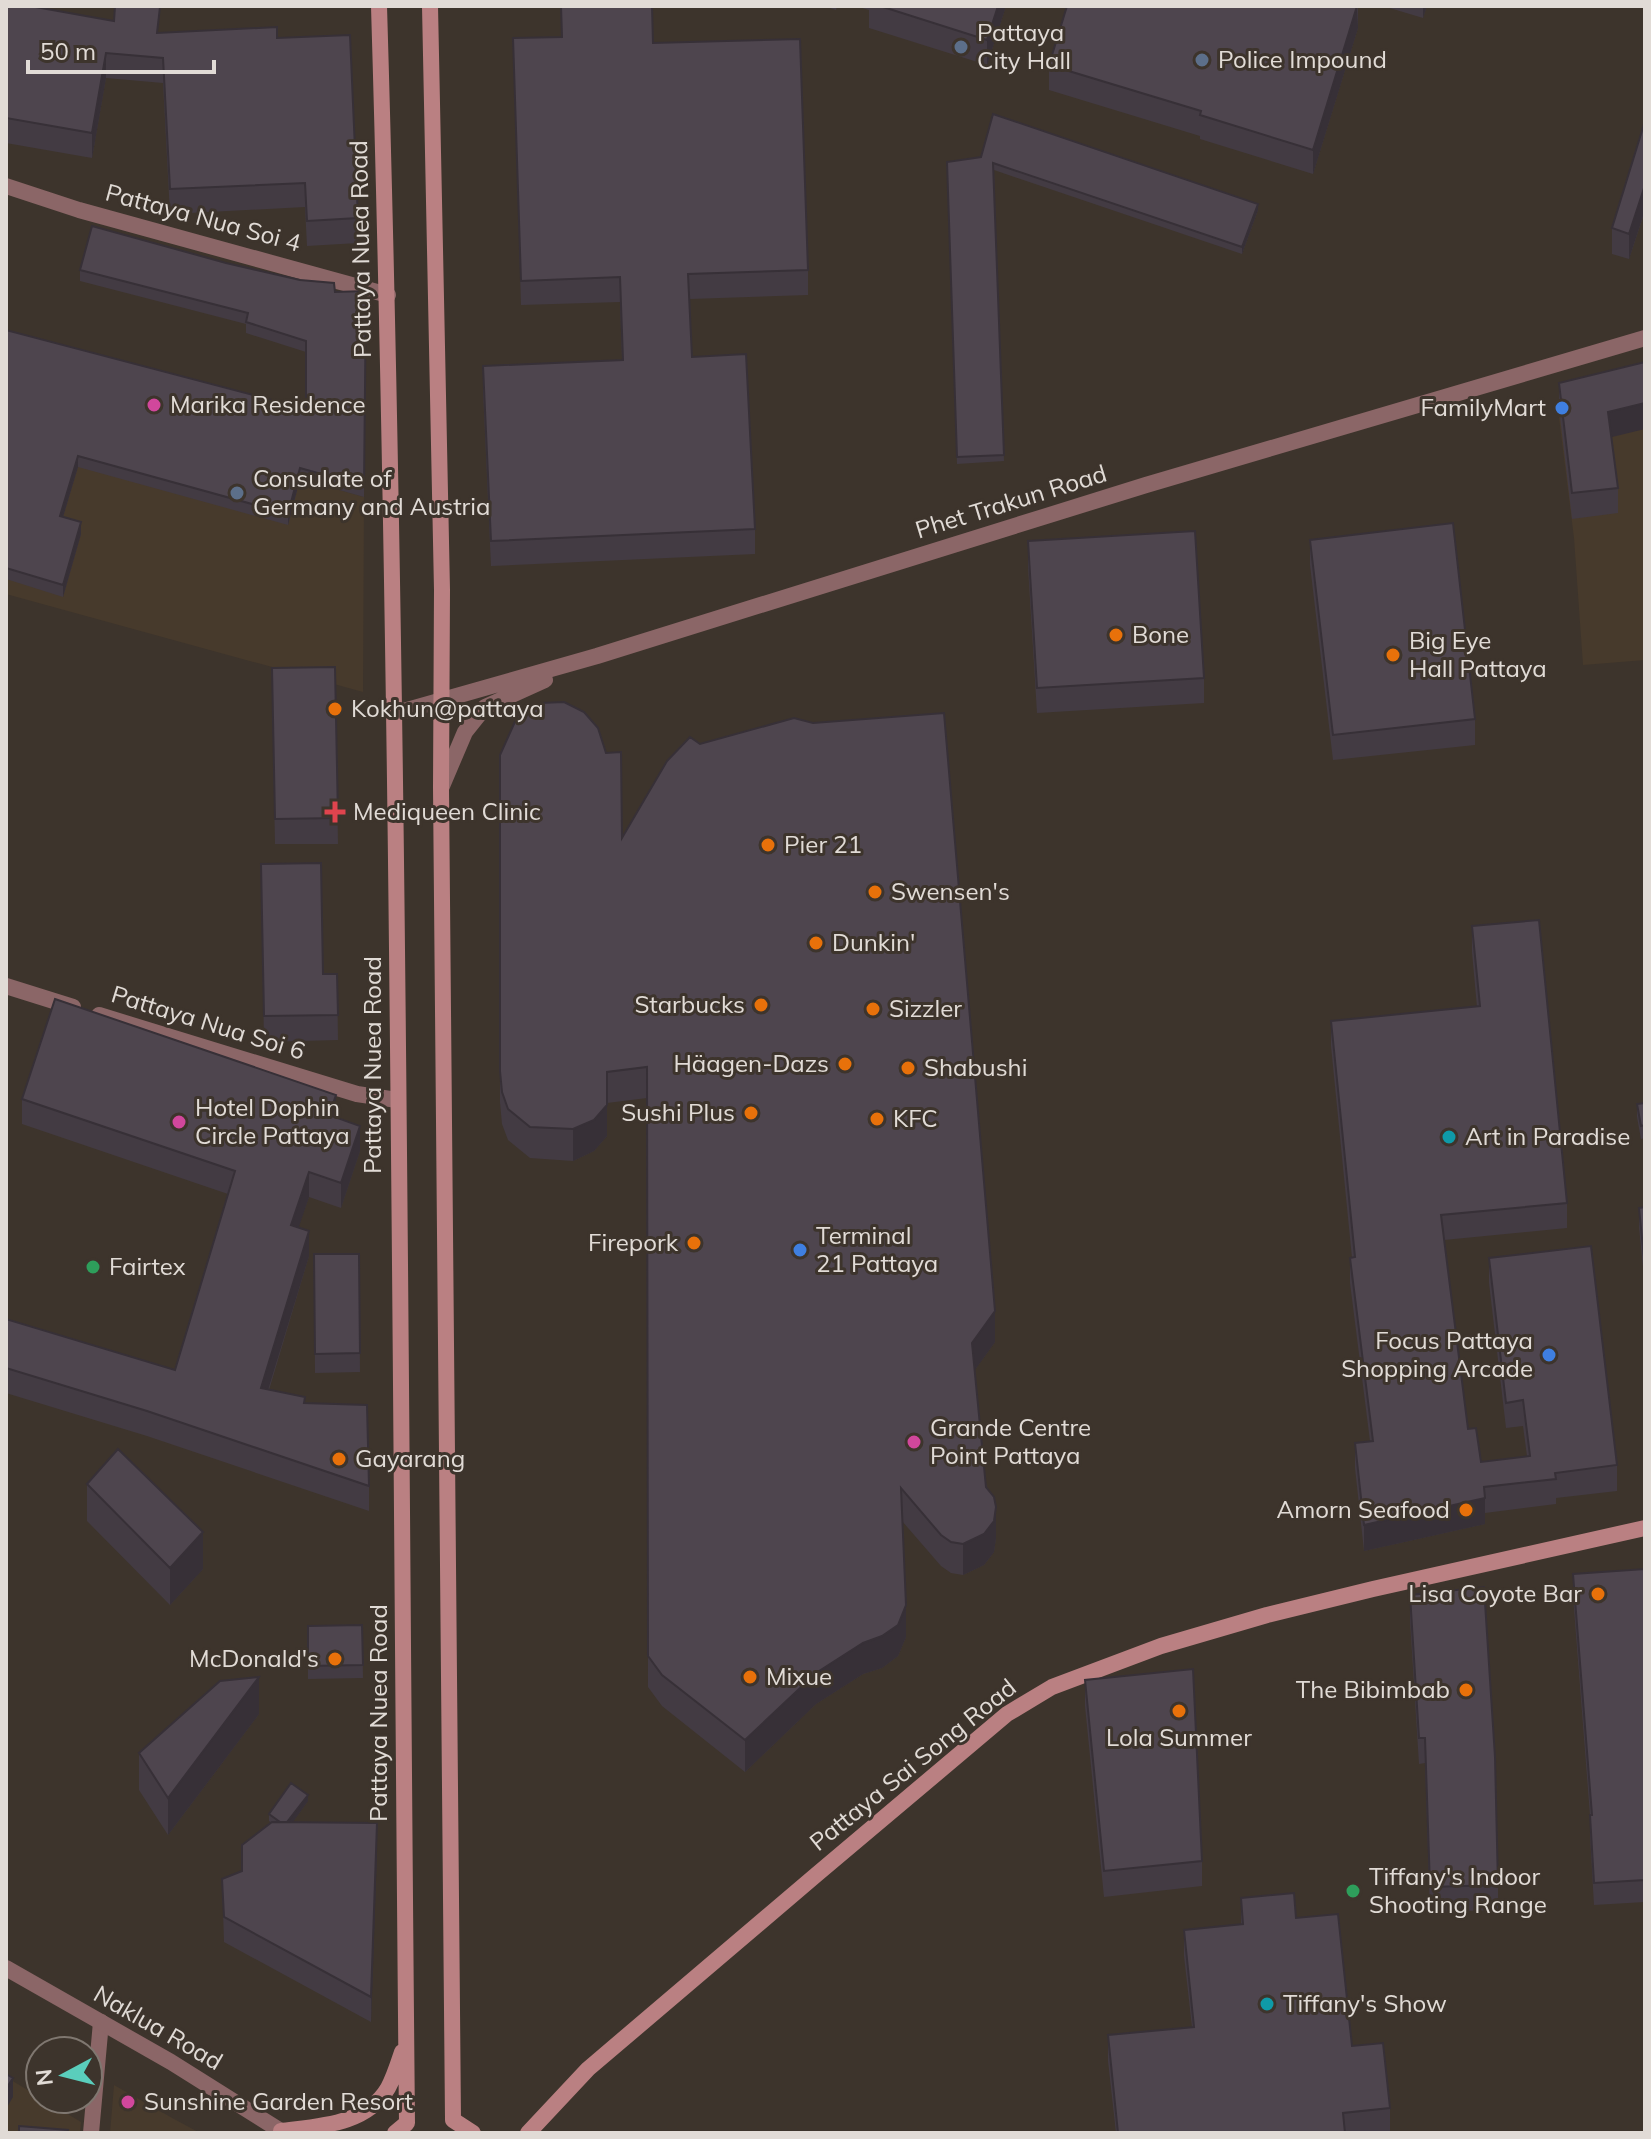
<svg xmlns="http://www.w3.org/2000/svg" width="1651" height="2139" font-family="Mulish,sans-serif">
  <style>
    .built { fill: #473a2c }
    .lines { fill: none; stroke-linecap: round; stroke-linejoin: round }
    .minor { stroke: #8b6667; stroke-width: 16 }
    .tertiary { stroke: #8b6667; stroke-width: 16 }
    .secondary { stroke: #ba8082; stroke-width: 16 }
    .wall { fill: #433b43 }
    .shaded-wall { fill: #373037 }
    .building { fill: #4e454e; stroke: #373037; stroke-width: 2 }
    .service-dot { fill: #5c6f8a; stroke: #3d342c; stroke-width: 3 }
    .hotel-dot { fill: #d1479c; stroke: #3d342c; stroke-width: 3 }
    .shop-dot { fill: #3f7fe0; stroke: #3d342c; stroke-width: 3 }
    .food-dot { fill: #e8710a; stroke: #3d342c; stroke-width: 3 }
    .health-dot { fill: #e0444e; stroke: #3d342c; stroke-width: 3 }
    .culture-dot { fill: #0f9aa8; stroke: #3d342c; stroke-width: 3 }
    .leisure-dot { fill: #2e9e5b; stroke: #3d342c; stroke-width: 3 }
    .labels { text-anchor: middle; stroke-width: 6; stroke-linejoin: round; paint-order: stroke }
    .poi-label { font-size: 24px; fill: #e1dbd6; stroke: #3d342c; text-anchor: start }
    .street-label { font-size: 24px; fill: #e1dbd6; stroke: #3d342c }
  </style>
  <rect width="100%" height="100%" fill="#3d342c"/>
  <path class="built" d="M1645 392V660L1583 665 1574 538 1558 410Z
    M6 394 364 497 363 692 6 594Z
    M6 2077 81 2122 80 2133H6Z
    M114 2085 174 2119 200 2133H110Z"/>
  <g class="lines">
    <path class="minor" d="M6 186 79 210 388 295
      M6 986 73 1007
      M99 1015 357 1094 397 1100
      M91 2133 101 2022"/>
    <path class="tertiary" d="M393 714 597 656 1146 485 1645 338
      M442 786 465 732 485 707 545 680
      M6 1968 171 2062 284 2133"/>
    <path class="secondary" d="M379 6C400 711 400 1418 407 2123L395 2133
      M430 6 442 590 441 788 453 2120 473 2133
      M281 2131C320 2126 366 2125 388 2088 394 2077 398 2064 402 2052
      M528 2133 588 2069 816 1875 1007 1714 1052 1687 1161 1646 1267 1615 1373 1589 1645 1528"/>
  </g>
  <path class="wall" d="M6 6 160 33 277 38 358 218V243L307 246 305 207 170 214 163 83 106 78 92 158 6 143Z
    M561 6 653 43 808 270V295L690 299 692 357 755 529V554L491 566 483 391V366L622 360 620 302 521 305 513 38 561 37Z
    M824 6H837L836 10Z
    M856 6H1006L987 65 869 28V10Z
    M1358 6V28L1313 174 1200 139V136L1049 90V65Z
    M1383 6H1427L1423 18Z
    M1645 121V211L1629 259 1612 254V228Z
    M981 157 1258 210 1242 254 994 170 1004 461 957 464 947 162Z
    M80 270 335 292 366 291 364 497 300 479 288 525 78 467 63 517 81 534 63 597 6 579V330L306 409V352L246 333V324L80 281Z
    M1559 383 1612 437 1618 488V513L1572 519 1559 409Z
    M1310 540 1475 719V745L1333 760 1310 565Z
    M1028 541 1204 678V703L1037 713 1028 567Z
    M335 667 338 844H275L272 693Z
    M500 755 622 838 995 1342 974 1371 985 1477 996 1538 994 1552 984 1565 963 1575 951 1573 941 1566 902 1521 906 1637 898 1656 882 1668 863 1674 816 1704 745 1772 662 1706 648 1687 647 1098 607 1103V1136L594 1151 573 1161 530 1158 508 1140 502 1124 500 1102Z
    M261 864 323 974H337L338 1040 264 1042Z
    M1472 926 1567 1203V1228L1444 1240 1468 1429 1481 1462 1527 1456 1523 1426 1506 1428 1489 1283V1258L1617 1465V1491L1556 1498V1504L1485 1513V1524L1364 1551 1355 1468V1443L1370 1441 1350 1283V1258H1352L1331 1046V1021L1477 1007 1472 952Z
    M22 1099 336 1118 360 1151 341 1208 309 1197 298 1228 309 1256 269 1390 305 1403 369 1486V1511L147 1436 6 1393V1319L175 1370 228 1194 22 1124Z
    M1645 1103V1138L1641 1139 1637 1117V1104Z
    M1645 1207V1287L1639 1227V1208Z
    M314 1254H359L360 1372 315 1373Z
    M87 1484 203 1569 170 1605 87 1521Z
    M1645 1569V1902L1594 1905 1590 1836V1815L1573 1596V1574Z
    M1410 1595 1498 1885V1910L1430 1912 1425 1763 1419 1764 1410 1621Z
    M362 1625 363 1678 308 1679V1626Z
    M1085 1680 1202 1861V1886L1104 1897 1085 1706Z
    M259 1714 168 1835 139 1790V1753Z
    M308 1801 292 1823 377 1849 371 2022 224 1942 222 1879 242 1871 272 1823 269 1821V1814Z
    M1241 1898 1296 1918 1352 2046 1390 2108V2133H1116L1108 2061V2035L1192 2027 1184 1956V1930L1241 1924Z"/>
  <path class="shaded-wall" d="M998 6H1006L987 65V40Z
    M1357 6 1358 28 1313 174V150Z
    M1423 6H1427L1423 18Z
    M106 53V78L92 158V133Z
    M1645 185V210L1629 259V234Z
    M1258 204V210L1242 254V247Z
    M1645 403V429L1608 438V412Z
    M78 456V467L60 527V516Z
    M300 468V479L288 525V514Z
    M81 522V534L63 597V585Z
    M336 1095V1120L329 1115Z
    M607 1105V1136L594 1151 573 1161V1129Z
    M360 1126V1151L341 1208V1183Z
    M309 1172V1197L291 1250V1225Z
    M309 1231V1256L261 1413V1388Z
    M995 1311V1342L972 1374V1343Z
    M1485 1498V1524L1364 1551V1525Z
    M996 1507V1538L994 1552 984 1565 963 1575V1544Z
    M203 1532V1569L170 1605V1568Z
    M906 1605V1637L898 1656 882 1668 863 1674 816 1704 745 1772V1740L816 1673Z
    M259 1677V1714L168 1835V1798Z
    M308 1795V1801L285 1833V1826Z
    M377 1823V1849L371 2022V1997Z
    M13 2078V2097L6 2109V2089Z"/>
  <path class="building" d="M6 6H30L114 21 115 6 160 7 157 33 277 27V38L350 35 358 218 307 221 305 183 170 189 163 58 106 53 92 133 6 118Z
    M561 6H652L653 43 800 39 808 270 688 274 692 357 746 354 755 529 491 541 483 366 623 360 620 277 521 281 513 38 562 37Z
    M880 6H998L987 40Z
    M1067 6H1357L1313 150 1200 115 1201 111 1049 65Z
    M993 114 1258 204 1242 247 993 163 1004 455 957 457 947 162 981 157Z
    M1645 121V185L1629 234 1612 228Z
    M92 226 226 263 300 280 334 283 335 292 366 291 364 486 300 468 288 514 78 456 60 516 81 522 63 585 6 568V330L306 409V341L246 322 248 313 80 270Z
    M1645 362V403L1608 412 1618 488 1572 493 1559 383Z
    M1453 523 1475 719 1333 735 1310 540Z
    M1195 531 1204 678 1037 688 1028 541Z
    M335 667 338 818 275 819 272 668Z
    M564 702 584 712 598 728 606 753 621 752 622 838 667 761 690 737 700 744 794 718 813 723 944 713 995 1311 972 1343 985 1477 986 1487 994 1497 996 1507 994 1521 984 1534 963 1544 951 1542 941 1535 901 1488 906 1605 898 1625 882 1636 863 1643 816 1673 745 1740 662 1675 648 1656 647 1067 607 1072V1105L594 1120 573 1129 530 1127 508 1109 502 1092 500 1071V755L518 715 540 703Z
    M321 863 323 974H337L338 1015 264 1016 261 864Z
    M1539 920 1567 1203 1441 1215 1468 1429 1476 1428 1481 1462 1530 1456 1523 1400 1506 1403 1489 1258 1591 1246 1617 1465 1555 1473 1556 1479 1484 1487 1485 1498 1364 1525 1355 1443 1373 1441 1350 1258 1355 1257 1331 1021 1480 1006 1472 926Z
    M55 999 336 1095 329 1115 360 1126 341 1183 309 1172 291 1225 309 1231 261 1388 305 1397 304 1403 367 1405 369 1486 147 1411 6 1368V1319L175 1370 235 1171 22 1099Z
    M1645 1103V1125L1641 1126 1637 1104Z
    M1645 1207V1268L1639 1208Z
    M314 1254H359L360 1353 315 1354Z
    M118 1449 203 1532 170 1568 87 1484Z
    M1645 1569V1880L1594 1883 1590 1815H1592L1573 1574Z
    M1484 1587 1495 1757 1498 1885 1430 1887 1425 1738H1419L1410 1595Z
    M362 1625 363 1665 308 1666V1626Z
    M1193 1669 1202 1861 1104 1871 1085 1680Z
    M259 1677 168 1798 139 1753 220 1681Z
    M291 1783 308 1795 287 1822H280L269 1814Z
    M272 1822 377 1823 371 1997 224 1917 222 1879 242 1871V1845Z
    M1294 1893 1296 1918 1338 1914 1352 2046 1383 2043 1390 2108 1343 2113 1345 2133H1118L1108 2035 1194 2027 1184 1930 1243 1924 1241 1898Z
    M6 2074 13 2078 6 2089Z
    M19 2126 68 2130 67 2133H19Z"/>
  <g class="service-dot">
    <circle cx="961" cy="47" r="8"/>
    <circle cx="1202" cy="60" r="8"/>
    <circle cx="237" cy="493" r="8"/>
  </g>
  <g class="hotel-dot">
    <circle cx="154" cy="405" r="8"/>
    <circle cx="179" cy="1122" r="8"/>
    <circle cx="914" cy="1442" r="8"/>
    <circle cx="128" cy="2102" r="8"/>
  </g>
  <g class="shop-dot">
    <circle cx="1562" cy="408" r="8"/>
    <circle cx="800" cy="1250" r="8"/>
    <circle cx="1549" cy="1355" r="8"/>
  </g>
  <g class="food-dot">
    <circle cx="1116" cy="635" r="8"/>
    <circle cx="1393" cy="655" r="8"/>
    <circle cx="335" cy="709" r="8"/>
    <circle cx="768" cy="845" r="8"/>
    <circle cx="875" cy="892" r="8"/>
    <circle cx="816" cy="943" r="8"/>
    <circle cx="761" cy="1005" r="8"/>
    <circle cx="873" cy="1009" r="8"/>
    <circle cx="845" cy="1064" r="8"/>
    <circle cx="908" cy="1068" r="8"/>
    <circle cx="751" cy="1113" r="8"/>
    <circle cx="877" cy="1119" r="8"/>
    <circle cx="694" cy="1243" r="8"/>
    <circle cx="339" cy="1459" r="8"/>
    <circle cx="1466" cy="1510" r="8"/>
    <circle cx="1598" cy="1594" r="8"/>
    <circle cx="335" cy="1659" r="8"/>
    <circle cx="750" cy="1677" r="8"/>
    <circle cx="1466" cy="1690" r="8"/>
    <circle cx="1179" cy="1711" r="8"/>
  </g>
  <path class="health-dot" d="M331 800h8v8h8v8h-8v8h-8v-8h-8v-8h8z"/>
  <g class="culture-dot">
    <circle cx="1449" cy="1137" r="8"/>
    <circle cx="1267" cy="2004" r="8"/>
  </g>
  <g class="leisure-dot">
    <circle cx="93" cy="1267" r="8"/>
    <circle cx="1353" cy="1891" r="8"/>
  </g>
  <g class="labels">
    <g class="poi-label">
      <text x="977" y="41">Pattaya<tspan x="977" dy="28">City Hall</tspan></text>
      <text x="1218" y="68">Police Impound</text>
      <text x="170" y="413">Marika Residence</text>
      <text x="1546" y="416" text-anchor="end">FamilyMart</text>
      <text x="253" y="487">Consulate of<tspan x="253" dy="28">Germany and Austria</tspan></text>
      <text x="1132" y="643">Bone</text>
      <text x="1409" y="649">Big Eye<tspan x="1409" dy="28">Hall Pattaya</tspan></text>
      <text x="351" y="717">Kokhun@pattaya</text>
      <text x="353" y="820">Mediqueen Clinic</text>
      <text x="784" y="853">Pier 21</text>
      <text x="891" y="900">Swensen's</text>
      <text x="832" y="951">Dunkin'</text>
      <text x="745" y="1013" text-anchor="end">Starbucks</text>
      <text x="889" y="1017">Sizzler</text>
      <text x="829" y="1072" text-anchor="end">Häagen-Dazs</text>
      <text x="924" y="1076">Shabushi</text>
      <text x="195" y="1116">Hotel Dophin<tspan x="195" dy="28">Circle Pattaya</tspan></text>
      <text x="735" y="1121" text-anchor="end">Sushi Plus</text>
      <text x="893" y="1127">KFC</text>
      <text x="1465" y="1145">Art in Paradise</text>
      <text x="816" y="1244">Terminal<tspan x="816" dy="28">21 Pattaya</tspan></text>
      <text x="678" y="1251" text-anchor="end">Firepork</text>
      <text x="109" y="1275">Fairtex</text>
      <text x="1533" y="1349" text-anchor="end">Focus Pattaya<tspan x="1533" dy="28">Shopping Arcade</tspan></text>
      <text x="930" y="1436">Grande Centre<tspan x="930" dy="28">Point Pattaya</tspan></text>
      <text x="355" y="1467">Gayarang</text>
      <text x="1450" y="1518" text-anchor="end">Amorn Seafood</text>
      <text x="1582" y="1602" text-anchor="end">Lisa Coyote Bar</text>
      <text x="319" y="1667" text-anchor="end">McDonald's</text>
      <text x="766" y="1685">Mixue</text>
      <text x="1450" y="1698" text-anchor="end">The Bibimbab</text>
      <text x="1179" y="1746" text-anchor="middle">Lola Summer</text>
      <text x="1369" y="1885">Tiffany's Indoor<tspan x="1369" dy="28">Shooting Range</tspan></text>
      <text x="1283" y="2012">Tiffany's Show</text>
      <text x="144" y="2110">Sunshine Garden Resort</text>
    </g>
    <g class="street-label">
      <text transform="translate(203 218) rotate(15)" y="8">Pattaya Nua Soi 4</text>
      <text transform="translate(361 249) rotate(-91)" y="8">Pattaya Nuea Road</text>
      <text transform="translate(1011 502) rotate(-17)" y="8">Phet Trakun Road</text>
      <text transform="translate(208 1023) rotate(17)" y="8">Pattaya Nua Soi 6</text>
      <text transform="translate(373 1065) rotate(-90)" y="8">Pattaya Nuea Road</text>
      <text transform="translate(379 1713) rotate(-90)" y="8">Pattaya Nuea Road</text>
      <text transform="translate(913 1765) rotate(-39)" y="8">Pattaya Sai Song Road</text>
      <text transform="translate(158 2028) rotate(30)" y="8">Naklua Road</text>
    </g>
  </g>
  <rect width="1651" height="2139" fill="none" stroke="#e1dbd6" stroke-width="16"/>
  <g transform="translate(64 2075) rotate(263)"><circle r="38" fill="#3d342c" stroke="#7f7770" stroke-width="2"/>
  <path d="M0-6L14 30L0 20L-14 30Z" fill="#5acebc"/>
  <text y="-12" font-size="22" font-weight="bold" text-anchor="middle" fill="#e1dbd6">N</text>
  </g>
  <path d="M28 60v12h186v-12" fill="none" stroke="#e1dbd6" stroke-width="4"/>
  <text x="40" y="60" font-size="24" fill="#e1dbd6" stroke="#3d342c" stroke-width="6" paint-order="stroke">50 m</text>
</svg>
